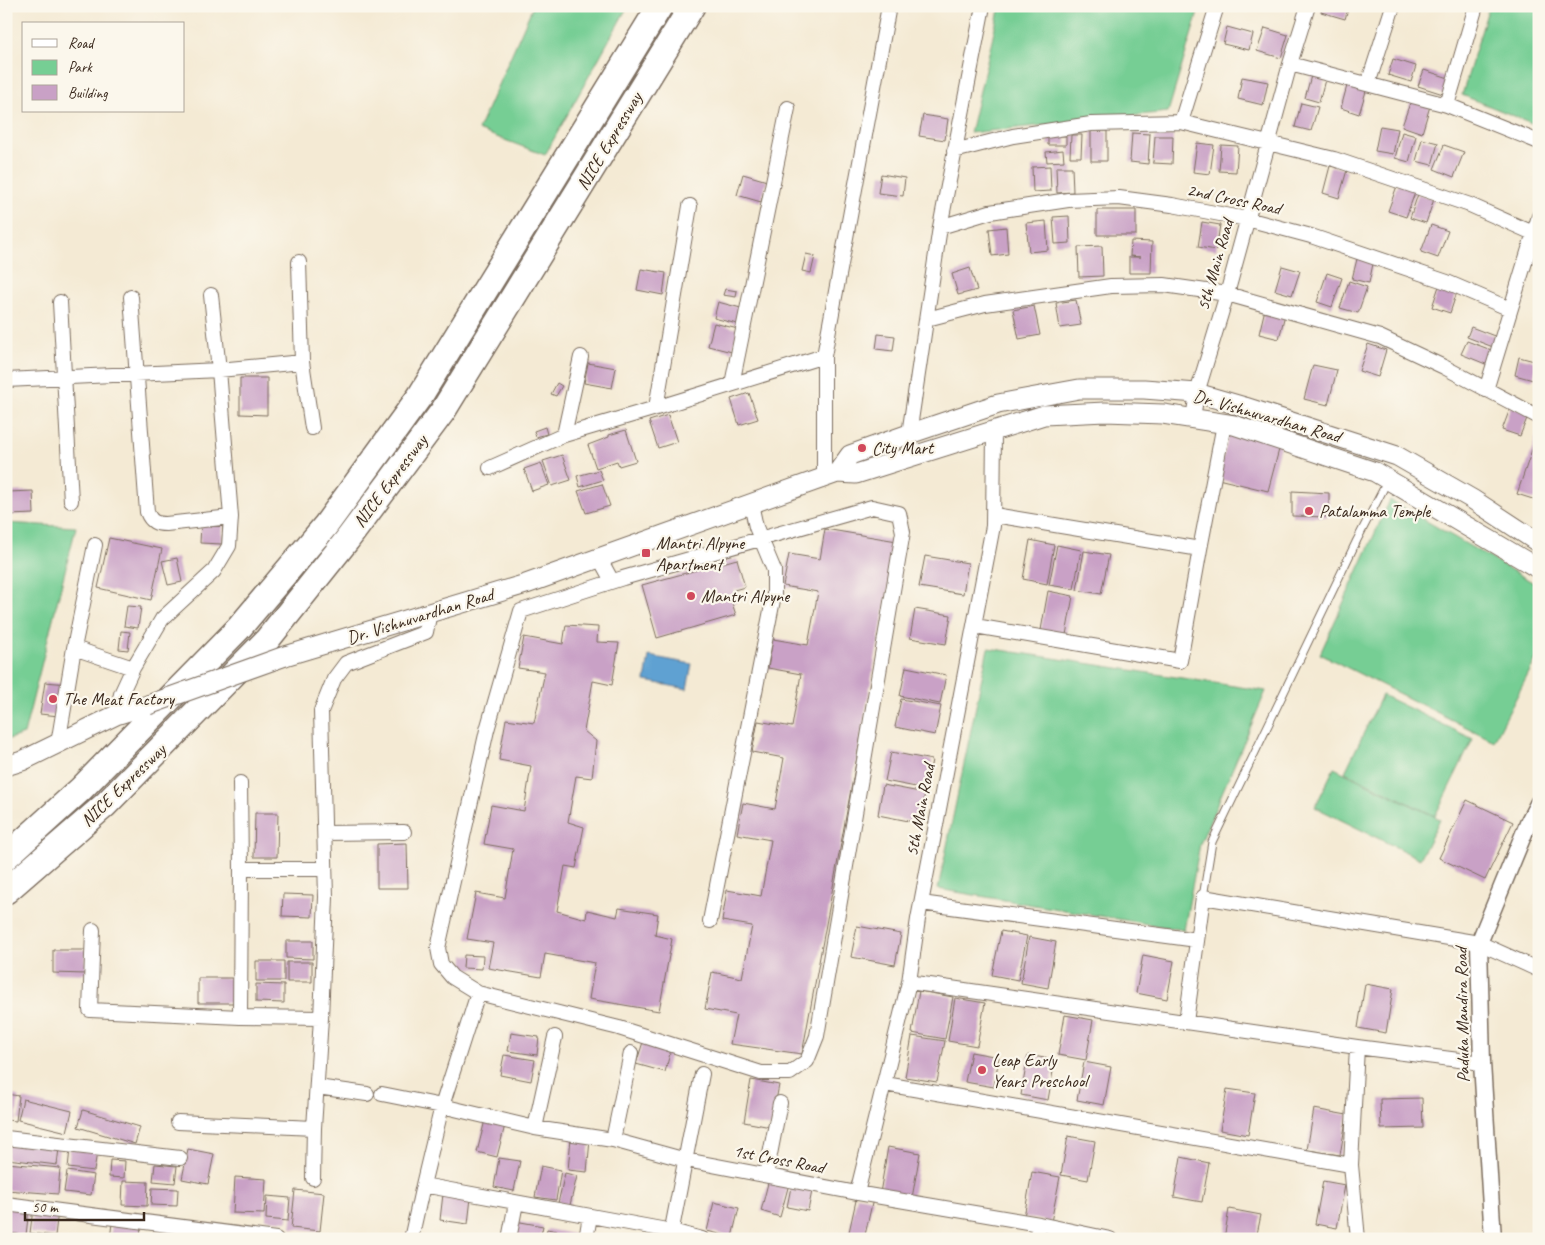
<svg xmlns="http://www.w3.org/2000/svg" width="1545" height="1245" font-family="Caveat,sans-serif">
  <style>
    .green { fill: #76ce94; stroke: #587c59 }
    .water { fill: #5ea1d2; stroke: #4c6678 }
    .building { fill: #c9a1c6 }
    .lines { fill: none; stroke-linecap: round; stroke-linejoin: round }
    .service-casing { stroke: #7c6d5e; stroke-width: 9 }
    .minor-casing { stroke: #7c6d5e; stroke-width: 16 }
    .tertiary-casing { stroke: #7c6d5e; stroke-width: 19 }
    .secondary-casing { stroke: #7c6d5e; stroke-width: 21 }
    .motorway-casing { stroke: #7c6d5e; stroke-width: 28 }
    .service { stroke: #fff; stroke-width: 7 }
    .minor { stroke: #fff; stroke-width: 14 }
    .tertiary { stroke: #fff; stroke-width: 16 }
    .secondary { stroke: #fff; stroke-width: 19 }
    .motorway { stroke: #fff; stroke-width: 25 }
    .secondary-bridge-casing { stroke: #7c6d5e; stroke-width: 21; stroke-linecap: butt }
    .secondary-bridge { stroke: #fff; stroke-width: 19 }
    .poi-dot { fill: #d1495b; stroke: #fbf7ec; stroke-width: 2 }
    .labels { text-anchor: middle; stroke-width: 4.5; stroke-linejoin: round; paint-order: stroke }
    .street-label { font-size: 18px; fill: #3b2a1e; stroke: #fbf7ec }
    .poi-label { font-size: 18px; fill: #3b2a1e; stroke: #fbf7ec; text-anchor: start }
  </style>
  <rect width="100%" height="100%" fill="#fbf7ec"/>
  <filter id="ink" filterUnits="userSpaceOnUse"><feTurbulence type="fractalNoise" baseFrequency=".02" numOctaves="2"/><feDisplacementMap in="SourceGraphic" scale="10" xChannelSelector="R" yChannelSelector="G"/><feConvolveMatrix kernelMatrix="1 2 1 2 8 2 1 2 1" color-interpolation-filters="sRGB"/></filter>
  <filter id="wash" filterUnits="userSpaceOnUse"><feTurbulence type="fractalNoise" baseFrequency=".0096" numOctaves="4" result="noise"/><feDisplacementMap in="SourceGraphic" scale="20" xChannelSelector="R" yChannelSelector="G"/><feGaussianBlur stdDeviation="1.12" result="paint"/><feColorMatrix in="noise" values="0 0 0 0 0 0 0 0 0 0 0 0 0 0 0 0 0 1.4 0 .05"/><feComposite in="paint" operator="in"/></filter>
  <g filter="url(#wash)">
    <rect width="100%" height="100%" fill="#f4ead4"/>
    <path class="green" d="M533 6H628L545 155 478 130Z
      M1000 6H1200L1168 112 970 133Z
      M1489 6H1539V126L1462 95Z
      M1390 500 1539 586V653L1494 741 1320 654Z
      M6 523 76 527 24 734 6 740Z
      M988 648 1266 691 1200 844 1184 930 938 889Z
      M1382 695 1473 739 1435 816 1345 772Z
      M1334 768 1440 819 1420 859 1315 807Z"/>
    <path class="water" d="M649 656 692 664 687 689 645 681Z"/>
    <g id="blocks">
      <path class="building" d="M1323 6H1349L1345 19 1321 12Z
        M1227 27 1253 34 1249 50 1223 44Z
        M1265 28 1288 35 1281 58 1257 51Z
        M1393 59 1416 66 1411 82 1388 75Z
        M1424 70 1449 78 1443 94 1418 86Z
        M1312 72 1326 76 1319 102 1305 98Z
        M1242 77 1268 82 1263 105 1238 99Z
        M1348 82 1367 88 1359 114 1341 108Z
        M1411 100 1430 106 1422 133 1402 126Z
        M1301 103 1318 107 1311 131 1295 127Z
        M923 115 948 119 945 140 919 136Z
        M1380 126 1398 129 1393 154 1375 151Z
        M1091 131H1107V161H1091Z
        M1402 132 1416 136 1409 162 1395 158Z
        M1132 133 1150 134 1148 164 1130 162Z
        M1071 135H1082L1081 157H1070Z
        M1048 136H1066V145H1048Z
        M1155 136H1173L1172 164 1153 163Z
        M1422 139 1438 143 1432 165 1416 161Z
        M1197 143 1214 145 1210 174 1193 172Z
        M1221 145 1238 146 1236 172 1219 171Z
        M1444 145 1464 152 1454 177 1434 169Z
        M1063 150 1064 161 1047 162 1046 152Z
        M1050 166 1051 191 1033 192 1032 167Z
        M1330 166 1347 170 1339 198 1323 193Z
        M1056 167H1072L1073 192 1057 193Z
        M743 174 767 181 761 202 737 195Z
        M881 174 905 178 903 196 878 193Z
        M1398 183 1416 190 1406 217 1388 211Z
        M1418 194 1434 199 1426 223 1410 218Z
        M1097 210H1136V235H1097Z
        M1069 216 1070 243 1055 244 1053 217Z
        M1046 221 1048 250 1029 252 1026 223Z
        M1202 222 1220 225 1216 250 1198 247Z
        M1431 225 1448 231 1438 258 1421 252Z
        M1006 227 1008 254 992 256 989 229Z
        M1131 241 1152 242 1151 273H1129V257H1141L1130 256Z
        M1102 246 1103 276 1079 277 1078 247Z
        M806 254 815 256 811 273 802 271Z
        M1358 255 1374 259 1369 283 1352 279Z
        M1282 266 1300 271 1292 295 1275 290Z
        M970 268 977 290 958 295 952 274Z
        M641 269 666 273 663 295 637 290Z
        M1327 273 1342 278 1332 307 1317 302Z
        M1349 281 1367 287 1358 313 1340 308Z
        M1440 283 1458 289 1450 313 1432 307Z
        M725 289 737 291 736 297 723 295Z
        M1076 300 1081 325 1060 328 1056 303Z
        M718 302 741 308 737 324 714 318Z
        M1034 306 1040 335 1019 339 1013 310Z
        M1265 309 1285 314 1279 339 1259 334Z
        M714 323 738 329 732 352 708 346Z
        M1471 327 1497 337 1493 347 1467 337Z
        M878 334 895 336 893 351 876 349Z
        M1467 341 1494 351 1488 365 1461 354Z
        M1368 344 1386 350 1378 377 1359 371Z
        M1519 357 1538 362 1533 380 1515 375Z
        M588 363 616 368 612 388 584 383Z
        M1313 365 1337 370 1328 405 1304 399Z
        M240 378H267V415L240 414Z
        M557 383 562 386 556 396 551 394Z
        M749 393 758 419 739 425 731 399Z
        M1511 406 1529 413 1520 436 1502 430Z
        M668 415 677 442 658 448 649 421Z
        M545 427 547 434 536 437 534 431Z
        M1230 429 1281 442 1268 491 1218 479Z
        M626 430 636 461 619 466 617 461 596 468 588 445 609 437V435Z
        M1537 435 1539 436V501L1517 494Z
        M562 455 571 480 552 486 543 461Z
        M541 463 549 485 532 491 524 469Z
        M599 470 603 480 580 487 577 476Z
        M602 484 610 506 586 513 578 491Z
        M33 491 34 514 9 515 8 492Z
        M1292 491 1329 493V517L1292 516Z
        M201 523H223L222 544 200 543Z
        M825 529 897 541 802 1054 730 1044 736 1015 705 1009 712 972 742 978 752 926 722 921 727 890 761 896 771 840 737 834 743 803 775 809 784 758 752 752 758 721 792 727 801 674 768 668 773 639 808 645 818 592 783 586 789 554 820 559Z
        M109 538 162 549 151 600 98 588Z
        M1030 540 1054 545 1047 584 1023 579Z
        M1057 545 1081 550 1074 589 1049 585Z
        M1084 551 1109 555 1101 594 1077 590Z
        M925 556 968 563 963 594 919 587Z
        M177 558 182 582 168 585 162 561Z
        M737 559 745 587 734 590 737 602 732 603 736 615 657 638 642 585Z
        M1048 591 1073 596 1066 635 1041 630Z
        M127 606 141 607 138 628 124 626Z
        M915 609 951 615 946 644 910 638Z
        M566 625 598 627 597 642 619 643 612 685 593 681 584 731 596 741 592 778 576 776 568 822 584 827 576 868 565 866 557 911 586 919 587 910 617 917 619 908 658 914 655 935 672 939 659 1011 589 999 595 963 545 954 541 977 488 968 493 943 467 939 476 893 505 898 513 849 484 844 491 805 524 811 531 766 499 760 506 719 534 723 545 672 518 668 524 637 563 644Z
        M121 631 130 632 128 650 119 649Z
        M906 667 946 675 940 704 900 696Z
        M45 682 68 684 59 716 40 714Z
        M901 699 941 706 935 735 895 727Z
        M891 752 932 760 926 789 885 781Z
        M883 785 925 793 919 823 878 815Z
        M1467 800 1513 822 1485 880 1439 858Z
        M255 813H278L277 857H254Z
        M407 843 408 888H377V844Z
        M283 894 313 895 312 917 282 916Z
        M857 926 901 934 895 965 851 957Z
        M1001 931 1027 936 1018 980 992 975Z
        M1029 937 1056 942 1048 988 1021 983Z
        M286 941H313V959L286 958Z
        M53 950H86V974L53 973Z
        M464 955 483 956 482 969 463 968Z
        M1143 955 1174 961 1167 999 1136 993Z
        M256 961H284V981H256Z
        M287 962H312V982H287Z
        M198 978H234V1003H198Z
        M256 984 284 985V1003L256 1002Z
        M1365 984 1393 989 1386 1033 1358 1028Z
        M919 991 953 997 945 1039 912 1033Z
        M955 998 985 1003 977 1046 948 1041Z
        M1065 1015 1093 1020 1086 1060 1058 1055Z
        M511 1033 539 1037 537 1055 508 1051Z
        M912 1036 945 1041 937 1082 905 1077Z
        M643 1042 671 1050 665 1072 636 1064Z
        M971 1052 999 1057 994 1087 965 1082Z
        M504 1055 535 1060 531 1081 500 1075Z
        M1028 1055 1055 1060 1048 1100 1021 1095Z
        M1084 1062 1111 1067 1104 1105 1077 1100Z
        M751 1080 779 1085 771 1127 744 1122Z
        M1227 1089 1255 1093 1248 1135 1220 1130Z
        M6 1094 19 1096 16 1121 6 1120Z
        M1422 1098 1423 1128 1381 1129 1380 1099Z
        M23 1099 72 1111 67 1132 18 1120Z
        M1314 1109 1347 1115 1340 1155 1307 1150Z
        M83 1110 140 1127 135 1144 78 1127Z
        M485 1120 505 1125 497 1157 477 1152Z
        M1068 1136 1095 1141 1088 1180 1061 1175Z
        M571 1138 590 1140 587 1172 568 1170Z
        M9 1142 59 1148 57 1165 7 1159Z
        M888 1147 920 1153 912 1198 880 1193Z
        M70 1149 97 1152 94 1171 68 1168Z
        M188 1149 214 1154 208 1184 182 1179Z
        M1181 1157 1209 1163 1202 1202 1174 1197Z
        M499 1158 520 1161 514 1191 494 1187Z
        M110 1160 125 1161 124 1178 109 1177Z
        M7 1163 60 1168 58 1194 6 1190Z
        M155 1164 177 1166 175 1183 153 1181Z
        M541 1166 561 1170 556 1200 535 1197Z
        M67 1171 94 1175 91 1195 64 1192Z
        M1032 1172 1060 1177 1051 1222 1024 1217Z
        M565 1173 577 1176 570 1205 558 1203Z
        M235 1177 266 1179 264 1214 233 1213Z
        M769 1179 789 1184 780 1217 761 1211Z
        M123 1181 148 1182 147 1206 122 1205Z
        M1323 1181 1345 1185 1337 1228 1315 1224Z
        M791 1187 812 1191 808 1211 787 1207Z
        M152 1188 178 1189 177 1206 151 1205Z
        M295 1190 324 1193 320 1231 291 1228Z
        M443 1194 471 1198 468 1224 440 1220Z
        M267 1196 290 1198 288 1221 266 1219Z
        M857 1196 873 1199 865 1235 849 1232Z
        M714 1202 739 1208 732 1237 707 1231Z
        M6 1206 29 1209 26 1235 6 1233Z
        M33 1209 58 1211 55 1236 30 1233Z
        M1229 1209 1261 1215 1256 1239H1224Z
        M515 1221 543 1226 540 1239H511Z
        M112 1223 141 1226 140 1239H110Z
        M547 1229 578 1235 577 1239H545Z"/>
    </g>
  </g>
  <g filter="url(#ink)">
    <use href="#blocks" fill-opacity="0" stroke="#7c6d5e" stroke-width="1"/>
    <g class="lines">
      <defs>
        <path id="service" d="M1203 897 1212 842 1357 540 1388 480"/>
        <path id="minor" d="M1290 64 1447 105 1539 142
          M1368 84 1393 6
          M1447 105 1476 6
          M1181 122 1217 6
          M954 151 1013 136 1091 124 1181 122 1334 159 1470 205 1533 233
          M940 227 990 212 1068 200 1119 198 1172 205 1247 219 1311 236 1447 282 1510 309
          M299 262 302 362 312 428
          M131 297 147 512C151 522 156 524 166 524L231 517
          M60 302 71 501
          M927 319 985 304 1111 286 1164 285 1227 294 1380 337 1444 367 1539 417
          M824 356 889 6
          M581 357 564 435 656 408 824 356V477
          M6 380 219 370 302 362
          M732 384 788 108
          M1486 390 1539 216
          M656 408 690 206
          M1193 418 1197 393 1227 294 1290 64 1308 6
          M909 434 940 227 983 6
          M490 468 564 435
          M872 507 899 513 903 532 817 1036 807 1061 790 1073H761L619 1028 478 993 452 977 441 964 438 948 487 730 521 611 623 578Z
          M994 515 1200 549
          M600 559 612 581
          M975 626 1180 661 1200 549 1224 424
          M74 648 133 668
          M116 715 121 694 133 668 162 619 214 571 229 546 231 517 219 370 211 295
          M58 744 74 648 95 545
          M240 783 241 869
          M325 833 404 832
          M325 869H241L240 1017 321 1018 326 897 321 711 334 679 346 663 426 632 430 612
          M921 903 1197 940
          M710 921 774 595V570L756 527 751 504
          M93 930 90 1010 240 1017
          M909 982 1357 1047 1482 1063
          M1186 1022 1203 897 1479 943 1539 970
          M1357 1047 1351 1165 1358 1239
          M885 1084 1351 1165
          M317 1087 367 1094
          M382 1094 442 1106 535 1128 613 1140 686 1160 857 1193 1039 1224 1110 1239
          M178 1122 314 1128 321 1018
          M535 1128 555 1037
          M6 1138 180 1158
          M613 1140 631 1053
          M766 1175 780 1103
          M313 1178 314 1128
          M423 1185 672 1231 702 1239
          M857 1193 909 982 918 919 993 526 994 431
          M6 1204 276 1239
          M411 1239 423 1185 442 1106 478 993
          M509 1239 516 1203
          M586 1239 590 1216
          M670 1239 702 1074
          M1036 1239 1039 1224"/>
        <path id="tertiary" d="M1493 1239 1482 1063 1479 943 1529 821 1539 802"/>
        <path id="secondary" d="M837 473 850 455 909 434 998 404 1079 389H1144L1197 393 1245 407 1397 456 1472 499 1539 543
          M285 656 526 584 837 473 856 474 1044 415 1105 412 1163 414 1234 425 1375 472 1539 569
          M6 766 22 761 116 715 148 705"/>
        <path id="motorway" d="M6 857 81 789 239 628 326 525 420 396 660 6
          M6 891 105 805 267 640 347 540 443 411 692 6"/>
      </defs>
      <use href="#service" class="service-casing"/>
      <use href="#minor" class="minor-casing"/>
      <use href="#tertiary" class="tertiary-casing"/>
      <use href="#secondary" class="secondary-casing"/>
      <use href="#motorway" class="motorway-casing"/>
      <use href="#service" class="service"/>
      <use href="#minor" class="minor"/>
      <use href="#tertiary" class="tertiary"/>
      <use href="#secondary" class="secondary"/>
      <use href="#motorway" class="motorway"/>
      <defs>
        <path id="secondary-bridge" d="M148 705 285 656"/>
      </defs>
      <use href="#secondary-bridge" class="secondary-bridge-casing"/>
      <use href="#secondary-bridge" class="secondary-bridge"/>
    </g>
  </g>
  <g class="poi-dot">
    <circle cx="862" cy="448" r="5"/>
    <circle cx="1309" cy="511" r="5"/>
    <rect x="641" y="548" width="10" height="10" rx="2.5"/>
    <circle cx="691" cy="596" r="5"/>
    <circle cx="53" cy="699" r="5"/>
    <circle cx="982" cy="1070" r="5"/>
  </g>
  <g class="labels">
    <g class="street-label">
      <text transform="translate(609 141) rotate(-59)" y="6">NICE Expressway</text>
      <text transform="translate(1234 199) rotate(12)" y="6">2nd Cross Road</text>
      <text transform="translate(1215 265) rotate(-74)" y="6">5th Main Road</text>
      <text transform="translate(1267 416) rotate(16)" y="6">Dr. Vishnuvardhan Road</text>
      <text transform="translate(390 481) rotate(-53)" y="6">NICE Expressway</text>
      <text transform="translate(420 616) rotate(-17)" y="6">Dr. Vishnuvardhan Road</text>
      <text transform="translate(123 785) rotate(-44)" y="6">NICE Expressway</text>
      <text transform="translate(920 810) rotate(-79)" y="6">5th Main Road</text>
      <text transform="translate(1462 1015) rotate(-91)" y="6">Paduka Mandira Road</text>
      <text transform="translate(779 1159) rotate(11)" y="6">1st Cross Road</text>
    </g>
    <g class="poi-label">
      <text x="872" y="454">City Mart</text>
      <text x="1319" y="517">Patalamma Temple</text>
      <text x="656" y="549">Mantri Alpyne<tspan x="656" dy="21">Apartment</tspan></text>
      <text x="701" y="602">Mantri Alpyne</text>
      <text x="63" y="705">The Meat Factory</text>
      <text x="992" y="1066">Leap Early<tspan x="992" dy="21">Years Preschool</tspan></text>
    </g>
  </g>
  <rect width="1545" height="1245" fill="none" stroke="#fbf7ec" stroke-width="25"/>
  <rect x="22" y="22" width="162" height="90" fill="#fbf7ec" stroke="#aea59a"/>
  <rect x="32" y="39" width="25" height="8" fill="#ffffff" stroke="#aea59a"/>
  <text x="68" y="48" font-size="15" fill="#3b2a1e">Road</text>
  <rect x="32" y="60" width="25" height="15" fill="#76ce94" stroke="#aea59a"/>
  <text x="68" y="72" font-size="15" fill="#3b2a1e">Park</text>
  <rect x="32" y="85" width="25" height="15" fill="#c9a1c6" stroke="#aea59a"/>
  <text x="68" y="98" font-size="15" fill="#3b2a1e">Building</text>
  <path d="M25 1212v8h119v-8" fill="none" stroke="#3b2a1e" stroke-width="2.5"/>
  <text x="32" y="1212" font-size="15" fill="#3b2a1e" stroke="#fbf7ec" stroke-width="4" paint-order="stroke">50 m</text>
</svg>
